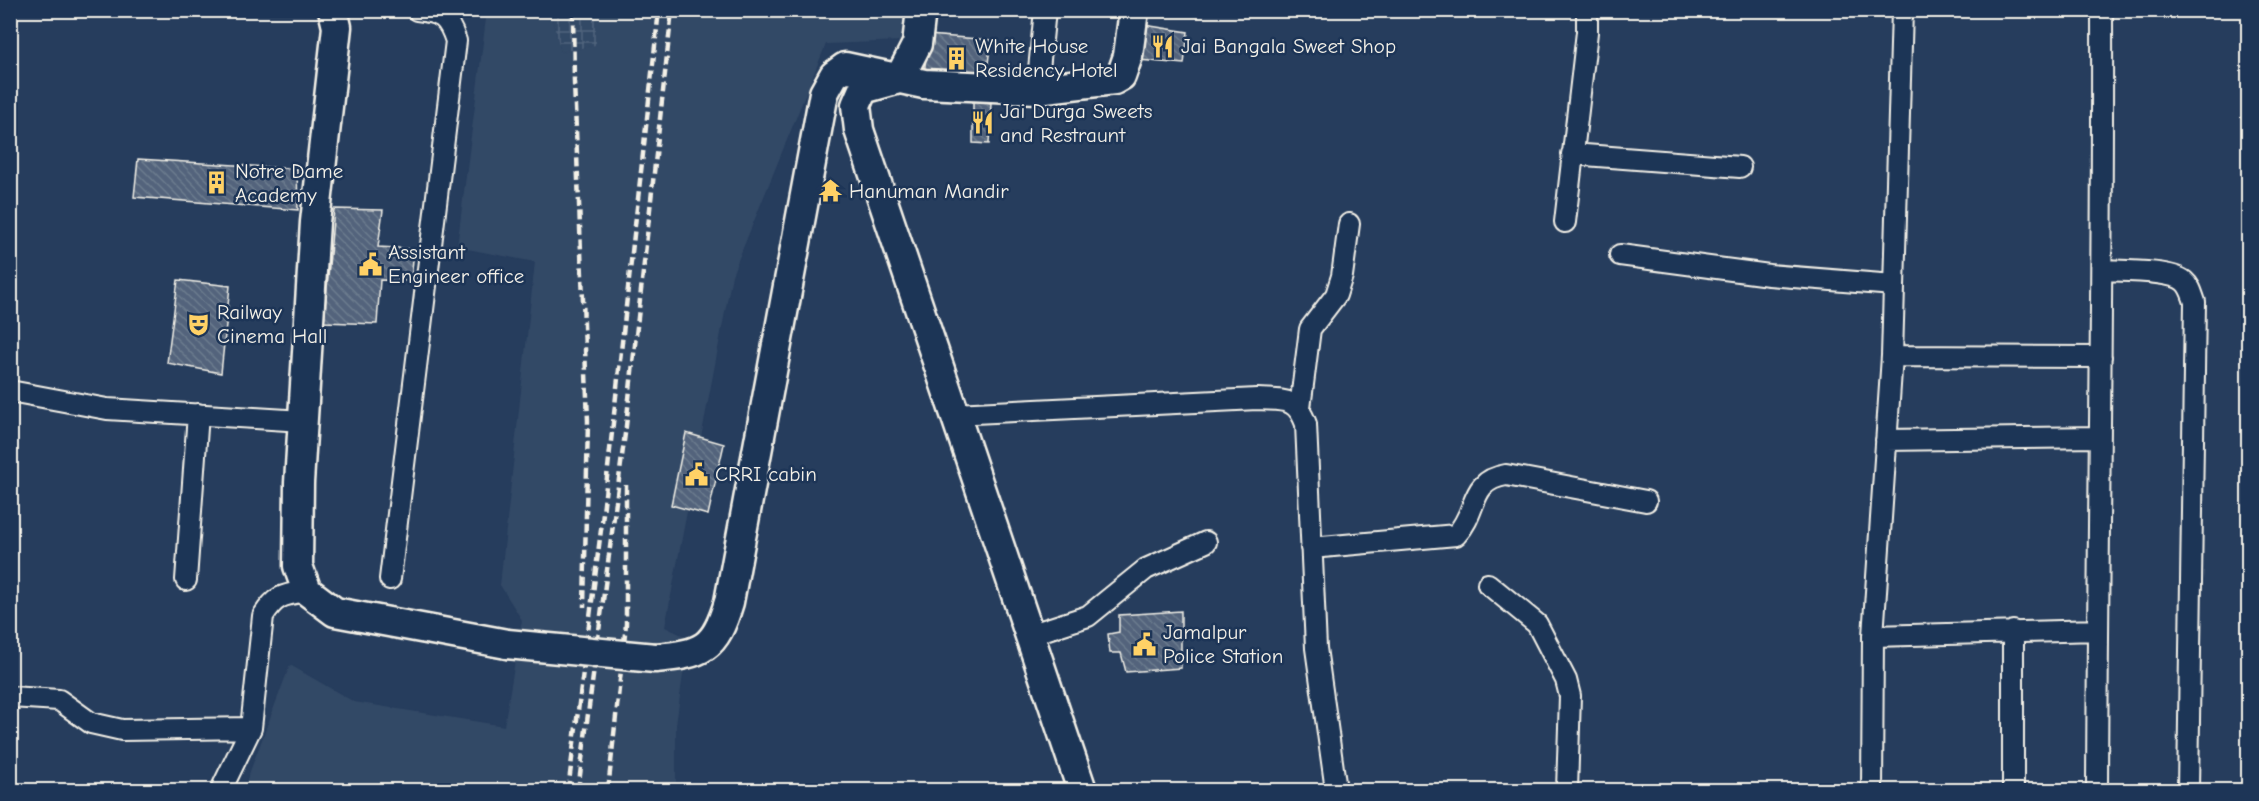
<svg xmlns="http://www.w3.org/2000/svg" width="2259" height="801" font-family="'Comic Neue',sans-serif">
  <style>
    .built { fill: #334966 }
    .industrial { fill: url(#industrial-grid) }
    .building { fill: url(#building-back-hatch); stroke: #f4f1e8; stroke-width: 1.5 }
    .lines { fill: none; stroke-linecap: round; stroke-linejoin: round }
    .street-casing { stroke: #f4f1e8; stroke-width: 24 }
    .secondary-casing { stroke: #f4f1e8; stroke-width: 33 }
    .street { stroke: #1d3557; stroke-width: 20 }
    .secondary { stroke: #1d3557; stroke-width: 28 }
    .rail { stroke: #f4f1e8; stroke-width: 4.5; stroke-dasharray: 9 4.5; stroke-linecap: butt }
    .secondary-bridge-casing { stroke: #f4f1e8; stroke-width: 33; stroke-linecap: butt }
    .secondary-bridge { stroke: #1d3557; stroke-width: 28 }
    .labels { text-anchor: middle; stroke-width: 5; stroke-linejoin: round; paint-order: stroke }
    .poi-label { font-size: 21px; fill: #f4f1e8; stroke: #1d3557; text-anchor: start }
  </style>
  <defs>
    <pattern id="industrial-grid" width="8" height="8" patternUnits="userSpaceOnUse" patternTransform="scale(1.5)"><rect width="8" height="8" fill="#334966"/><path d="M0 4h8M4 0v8" fill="none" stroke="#51647c"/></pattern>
    <pattern id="building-back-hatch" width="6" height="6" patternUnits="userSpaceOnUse" patternTransform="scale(1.5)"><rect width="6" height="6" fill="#52647b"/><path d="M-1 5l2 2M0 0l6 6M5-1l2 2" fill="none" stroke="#6c7b8e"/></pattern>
  </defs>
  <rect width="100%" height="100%" fill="#263d5d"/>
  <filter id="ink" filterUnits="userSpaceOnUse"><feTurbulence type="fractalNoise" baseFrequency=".0167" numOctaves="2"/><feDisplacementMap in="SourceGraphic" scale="12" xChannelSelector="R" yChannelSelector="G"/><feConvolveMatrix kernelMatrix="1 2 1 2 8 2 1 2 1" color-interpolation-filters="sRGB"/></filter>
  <g filter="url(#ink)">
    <path class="built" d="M487 11H550L561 52 596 45V11H905L901 41 826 44 732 275 665 627 688 638 676 725V790H243L290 665 354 702 504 726 522 620 500 585 535 262 457 247Z"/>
    <path class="industrial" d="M550 11H596V45L561 52Z"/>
    <path class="building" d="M1144 25 1188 32 1184 64 1139 60Z
      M928 35 991 40 986 79 924 76Z
      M973 100 991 103 989 144 973 143Z
      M138 159 297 169 298 210 134 197Z
      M334 209 383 210 378 247 414 249 411 281 380 280 377 324 324 322Z
      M178 280 230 286 221 373 167 363Z
      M686 433 724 444 708 515 671 505Z
      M1181 611V668L1126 672 1121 653H1110L1108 634 1119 632V615Z"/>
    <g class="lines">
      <defs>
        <path id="street" d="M1037 89 1045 10
          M1572 154 1740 167
          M1565 222 1587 32V10
          M1620 255 1769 275 1894 285
          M2103 270C2121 271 2171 270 2184 281 2191 287 2192 294 2195 302L2188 790
          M1892 356 2101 357
          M10 391 107 409 303 421
          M1300 408 1310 329 1336 295 1342 276 1349 224
          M954 414 1257 399C1283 401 1296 396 1306 424L1316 648 1336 790
          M1886 440 2099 437
          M1311 548 1456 535C1479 511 1468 481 1506 475L1646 501
          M390 579 456 41C448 17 442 13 417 10
          M186 580 198 414
          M1488 584 1537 624 1566 680 1570 696 1567 790
          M2013 631V790
          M1029 635 1088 616 1146 569 1206 542
          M1873 636 2098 630
          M10 697 59 700 91 723 122 730 251 728
          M221 790 251 728 263 616C276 595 283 595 307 591
          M1872 790 1873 636 1892 356 1902 10
          M2097 790C2098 530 2103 271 2102 10"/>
        <path id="secondary" d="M333 10 337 27 315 222 299 483 298 566 307 591 335 612 507 644
          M921 10 917 44 899 79 863 89 856 105 859 130 1082 790
          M655 658C703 654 715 649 729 602L824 93 834 75 845 67 924 84 1037 89 1114 80 1121 76 1128 56 1134 10"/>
      </defs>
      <use href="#street" class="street-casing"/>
      <use href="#secondary" class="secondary-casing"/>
      <use href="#street" class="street"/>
      <use href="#secondary" class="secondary"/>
      <path class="rail" d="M573 10 574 82 588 421 584 607
        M568 790 602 522 659 10
        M578 790 626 426 672 10
        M608 790 626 624V482"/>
      <defs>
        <path id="secondary-bridge" d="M507 644 655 658"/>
      </defs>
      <use href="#secondary-bridge" class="secondary-bridge-casing"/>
      <use href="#secondary-bridge" class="secondary-bridge"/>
    </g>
  </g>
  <defs>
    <symbol id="restaurant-bare" viewBox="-9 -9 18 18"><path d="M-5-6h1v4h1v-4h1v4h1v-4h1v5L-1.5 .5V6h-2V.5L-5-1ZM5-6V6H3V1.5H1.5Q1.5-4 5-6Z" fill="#ffd166" stroke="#1d3557" stroke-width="2.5" paint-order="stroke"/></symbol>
    <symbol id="building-bare" viewBox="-9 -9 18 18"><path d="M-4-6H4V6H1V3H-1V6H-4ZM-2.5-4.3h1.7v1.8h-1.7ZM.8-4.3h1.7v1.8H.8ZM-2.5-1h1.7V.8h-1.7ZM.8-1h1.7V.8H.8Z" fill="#ffd166" stroke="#1d3557" stroke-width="2.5" paint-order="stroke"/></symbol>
    <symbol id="temple-bare" viewBox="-9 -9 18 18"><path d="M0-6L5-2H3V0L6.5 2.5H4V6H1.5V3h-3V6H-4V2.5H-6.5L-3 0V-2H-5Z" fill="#ffd166" stroke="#1d3557" stroke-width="2.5" paint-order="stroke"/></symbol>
    <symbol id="civic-bare" viewBox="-9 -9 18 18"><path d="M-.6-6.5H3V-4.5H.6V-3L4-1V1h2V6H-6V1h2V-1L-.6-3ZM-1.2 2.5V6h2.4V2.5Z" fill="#ffd166" stroke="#1d3557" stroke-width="2.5" paint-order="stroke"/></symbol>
    <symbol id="theatre-bare" viewBox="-9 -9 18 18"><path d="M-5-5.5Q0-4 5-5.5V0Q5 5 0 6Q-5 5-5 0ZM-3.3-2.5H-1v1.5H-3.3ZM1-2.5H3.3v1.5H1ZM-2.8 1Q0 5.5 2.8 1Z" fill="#ffd166" stroke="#1d3557" stroke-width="2.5" paint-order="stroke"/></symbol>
  </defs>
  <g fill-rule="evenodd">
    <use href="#restaurant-bare" x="1146" y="30" width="33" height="33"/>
    <use href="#building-bare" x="940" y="42" width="33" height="33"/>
    <use href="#restaurant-bare" x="966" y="106" width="33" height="33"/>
    <use href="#building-bare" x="200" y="166" width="33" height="33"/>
    <use href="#temple-bare" x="814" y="174" width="33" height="33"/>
    <use href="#civic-bare" x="354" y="248" width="33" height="33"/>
    <use href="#theatre-bare" x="182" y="308" width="33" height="33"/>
    <use href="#civic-bare" x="680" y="458" width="33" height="33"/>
    <use href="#civic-bare" x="1128" y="628" width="33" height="33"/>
  </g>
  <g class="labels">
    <g class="poi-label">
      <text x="975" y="53">White House<tspan x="975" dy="24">Residency Hotel</tspan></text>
      <text x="1181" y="53">Jai Bangala Sweet Shop</text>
      <text x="1000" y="118">Jai Durga Sweets<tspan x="1000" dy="24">and Restraunt</tspan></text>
      <text x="235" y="178">Notre Dame<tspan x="235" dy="24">Academy</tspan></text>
      <text x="849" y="198">Hanuman Mandir</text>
      <text x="388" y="259">Assistant<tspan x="388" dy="24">Engineer office</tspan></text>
      <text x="217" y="319">Railway<tspan x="217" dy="24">Cinema Hall</tspan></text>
      <text x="715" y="481">CRRI cabin</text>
      <text x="1163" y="639">Jamalpur<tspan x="1163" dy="24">Police Station</tspan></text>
    </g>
  </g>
  <rect width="2259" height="801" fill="none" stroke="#1d3557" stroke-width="36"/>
  <rect x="18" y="18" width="2223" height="765" fill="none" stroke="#f4f1e8" stroke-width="2" filter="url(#ink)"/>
</svg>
